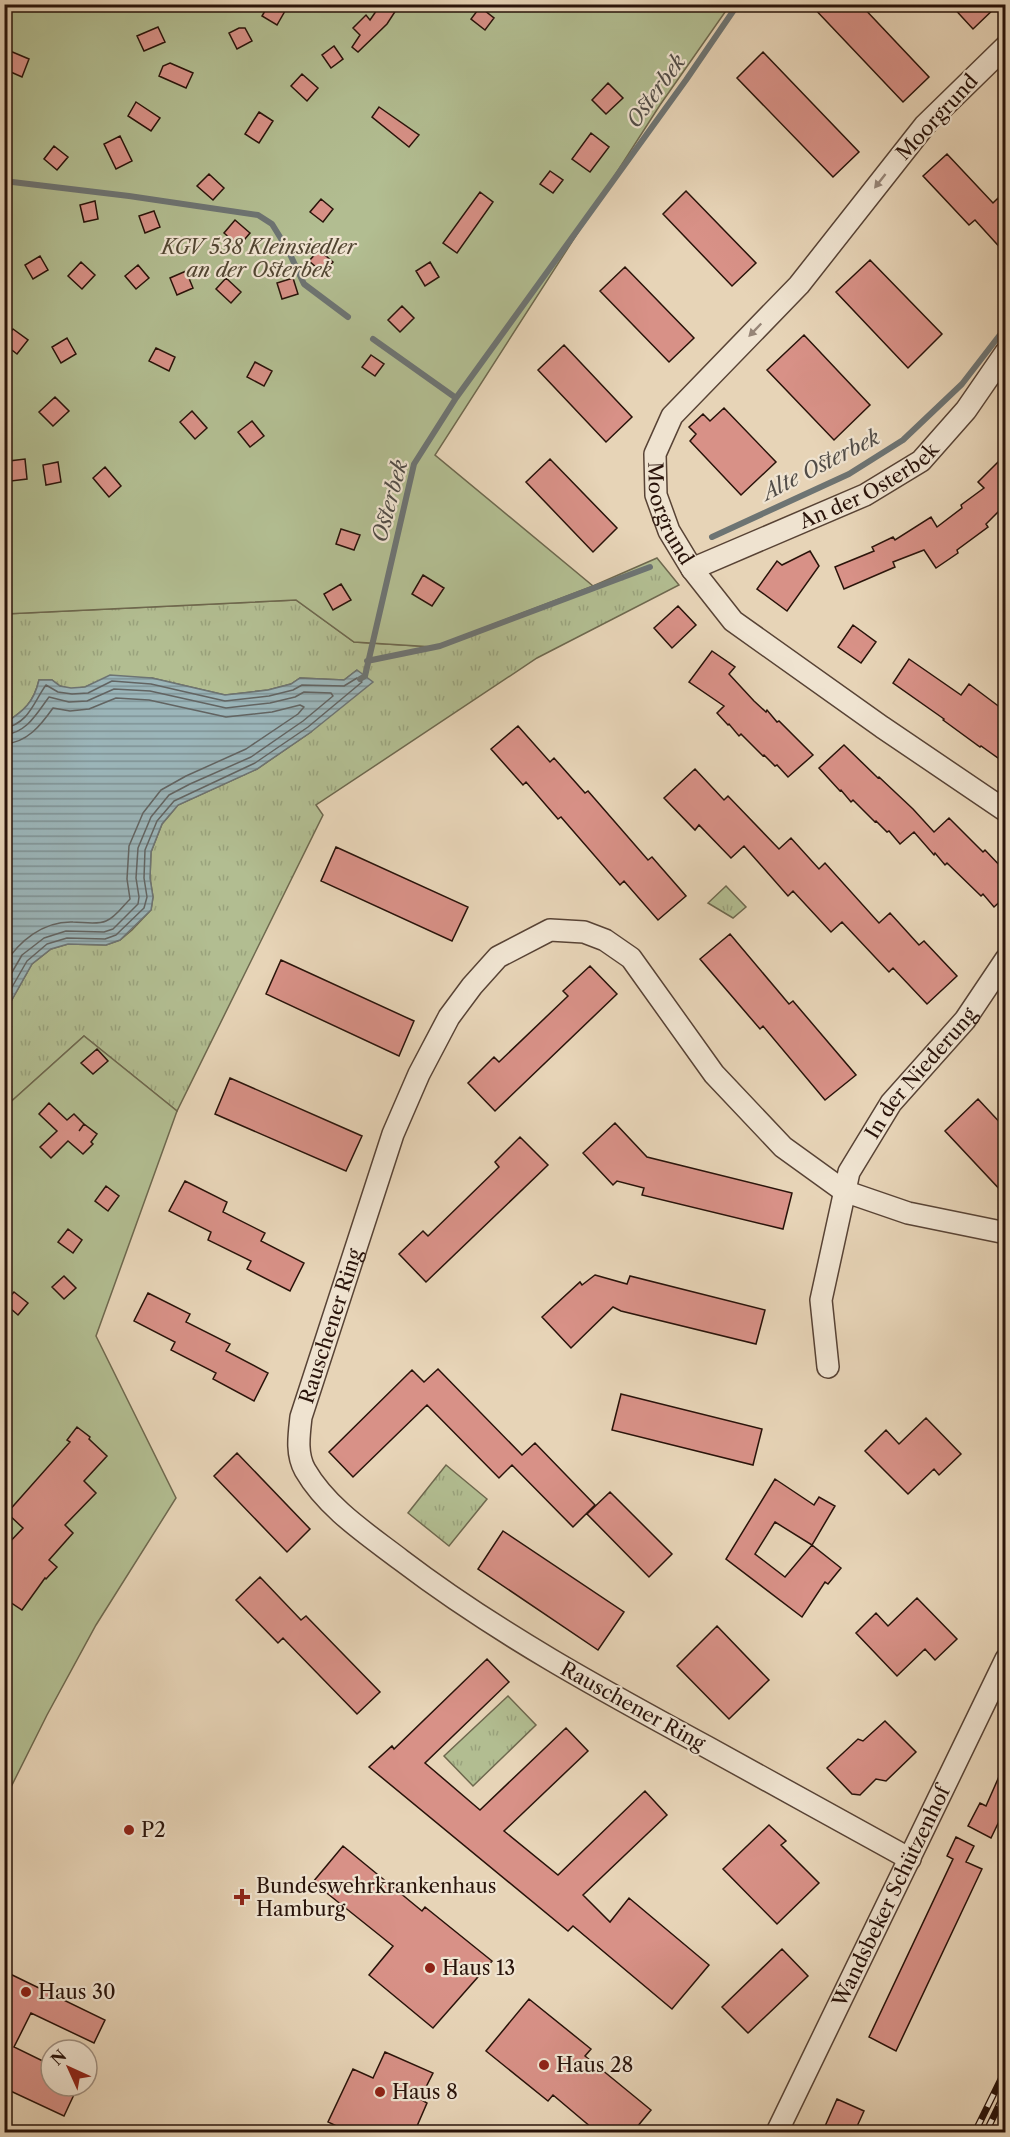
<svg xmlns="http://www.w3.org/2000/svg" width="1010" height="2137" font-family="'Libre Caslon Text',serif">
  <style>
    .park { fill: url(#park-tufts); stroke: #6e684e; stroke-width: 1.5 }
    .garden { fill: #b2bd91; stroke: #6e684e; stroke-width: 1.5 }
    .water { fill: url(#water-rules); stroke: #6d7473; stroke-width: 1.5 }
    .lines { fill: none; stroke-linecap: round; stroke-linejoin: round }
    .shore { stroke: #626462; stroke-width: 1.5 }
    .stream { stroke: #6d7473; stroke-width: 6 }
    .building { fill: #d89187; stroke: #29130a; stroke-width: 1.5; fill-rule: evenodd }
    .street-casing { stroke: #584335; stroke-width: 24 }
    .street { stroke: #efe3d0; stroke-width: 21 }
    .rail-casing { stroke: #29130a; stroke-width: 7 }
    .rail { stroke: #efe3d0; stroke-width: 4.5; stroke-dasharray: 14; stroke-linecap: butt }
    .oneway { fill: #968577 }
    .poi-dot { fill: #8f2418; stroke: #efe3d0; stroke-width: 2 }
    .labels { text-anchor: middle; stroke-width: 4.5; stroke-linejoin: round; paint-order: stroke }
    .street-label { font-size: 20px; fill: #29130a; stroke: #efe3d0 }
    .park-label { font-size: 20px; font-style: italic; fill: #524632; stroke: #efe3d0 }
    .poi-label { font-size: 20px; fill: #29130a; stroke: #efe3d0; text-anchor: start }
    .water-label { font-size: 21px; font-style: italic; fill: #514c47; stroke: #efe3d0 }
  </style>
  <defs>
    <pattern id="park-tufts" width="24" height="20" patternUnits="userSpaceOnUse" patternTransform="scale(1.5)"><rect width="24" height="20" fill="#b2bd91"/><path d="M3 7l-1-3M5 7V3M7 7l1-3M15 17l-1-3M17 17v-4M19 17l1-3" fill="none" stroke="#99a27c"/></pattern>
    <pattern id="water-rules" width="6" height="5" patternUnits="userSpaceOnUse" patternTransform="scale(1.5)"><rect width="6" height="5" fill="#9bb5b9"/><path d="M0 2.5h6" fill="none" stroke="#7e9295"/></pattern>
  </defs>
  <rect width="100%" height="100%" fill="#e7d4b7"/>
  <filter id="stains"><feTurbulence type="fractalNoise" baseFrequency=".00333" numOctaves="4"/><feColorMatrix values="0 0 0 0 .2 0 0 0 0 .09 0 0 0 0 .02 0 0 0 .5 -.17"/></filter>
  <radialGradient id="worn" r=".72"><stop offset=".6" stop-color="#630" stop-opacity="0"/><stop offset="1" stop-color="#630" stop-opacity=".3"/></radialGradient>
  <path class="park" d="M657 558 679 585 537 658 316 805 323 815 177 1111 84 1036 5 1107V1012L32 964 51 949 68 944 106 945 120 940 132 930 151 910 153 897 150 878 151 852 162 824 178 805 257 769 311 732 357 670 344 680 300 678 291 684 268 690 225 695 152 678 97 682 85 687 71 689 60 686 52 680H39C34 702 24 711 5 723L4 614 296 600 354 642 434 647 593 586Z
    M726 886 746 907 733 918 708 903Z
    M446 1465 487 1499 449 1546 408 1513Z
    M508 1696 536 1725 473 1786 444 1756Z"/>
  <path class="garden" d="M4 5H730L660 105 435 455 593 586 434 647 354 642 296 600 5 614Z
    M84 1036 177 1111 96 1336 176 1498 96 1625 47 1715 9 1791 5 1794V1107Z"/>
  <path class="water" d="M357 670 373 682 311 732 257 769 178 805 162 824 151 852 150 878 153 897 151 910 120 940 106 945 68 944 51 949 32 964 5 1012V723C24 711 34 702 39 680H52L60 686 71 688 85 687 110 675 152 678 225 695 268 690 291 684 300 678 344 680Z"/>
  <g class="lines">
    <path class="shore" d="M4 728C29 724 34 701 46 685L58 692 72 694 88 693 112 681 151 684 225 701 269 696 293 690 302 685 344 686 357 678 362 682 308 727 255 763 174 801 157 821 145 850 144 878 147 897 144 908 116 935 105 939 67 938 47 944 27 961 4 1001
      M4 735C27 733 37 713 49 697L69 702 87 701 114 689 150 691 226 708 270 703 295 697 304 692 331 693 333 696 303 721 251 757 190 784 169 795 151 817 138 848 136 878 139 897 138 904 113 929 104 932 66 931 44 938 22 955 4 986
      M4 744C27 743 41 725 53 708L70 711 89 709 116 698 149 700 226 717 272 712 300 705 304 707 298 714 246 749 186 776 161 790 143 813 129 846 127 879 130 899C123 906 115 918 106 921 97 925 83 922 73 922 43 921 19 941 4 965"/>
    <path class="stream" d="M4 181 129 196 258 215 272 224 288 250 304 284 348 317
      M373 339 456 398
      M712 537 849 474 903 440 962 384 1006 327
      M367 661 440 646 650 567
      M360 679 365 676 414 464 456 398 686 80 738 4"/>
  </g>
  <path class="building" d="M269 4H274L285 11 277 25 262 16Z
    M381 4H400L387 24 358 52 352 47 360 35 353 28 366 15 370 20Z
    M810 4H860L929 77 903 102Z
    M950 4H999L973 29Z
    M480 7 494 18 485 30 471 19Z
    M158 27 165 42 144 51 137 36Z
    M239 28H245L252 41 237 49 229 33Z
    M334 46 343 59 331 68 322 55Z
    M10 51 29 59 22 77 4 69Z
    M763 52 859 152 833 177 737 78Z
    M170 63 193 73 186 88 159 76 163 66Z
    M302 74 318 88 307 101 291 86Z
    M608 83 623 98 606 114 592 100Z
    M136 102 160 118 151 131 128 116Z
    M379 107 419 135 409 147 372 117Z
    M259 112 273 121 259 143 245 134Z
    M591 133 609 147 590 172 572 159Z
    M120 136 132 161 116 169 104 144Z
    M54 146 68 157 57 170 44 159Z
    M947 154 993 203 998 198 1005 206V253L975 220 969 225 923 176Z
    M550 171 563 180 553 193 540 184Z
    M209 174 224 188 213 200 197 186Z
    M686 191 756 263 732 286 663 214Z
    M480 192 493 202 457 253 443 243Z
    M321 199 333 209 323 222 310 212Z
    M95 201 98 219 84 222 80 205Z
    M154 211 160 227 145 233 139 216Z
    M235 220 250 233 239 246 224 233Z
    M319 250 333 262 323 273 309 261Z
    M40 256 48 270 33 279 25 265Z
    M870 260 942 334 908 368 836 292Z
    M81 262 95 275 82 289 68 276Z
    M430 262 439 277 425 286 416 271Z
    M138 265 149 278 136 289 125 276Z
    M625 267 694 338 669 362 600 291Z
    M186 271 193 288 177 295 170 278Z
    M226 278 241 292 231 303 216 289Z
    M293 278 298 294 282 299 277 283Z
    M402 306 414 318 400 332 388 320Z
    M13 329 28 340 17 354 4 344V340Z
    M804 335 870 405 834 440 767 370Z
    M67 338 76 354 61 363 52 347Z
    M564 345 632 417 606 442 538 370Z
    M156 348 175 357 169 371 149 361Z
    M371 355 384 364 375 376 362 367Z
    M255 362 272 371 264 386 247 377Z
    M55 397 69 411 53 426 39 412Z
    M724 408 776 462 741 495 690 441 696 434 689 427 703 414 710 421Z
    M192 411 207 428 195 439 180 422Z
    M252 421 264 436 250 447 238 432Z
    M1005 455V505L986 524 988 527 957 550 958 553 936 568 924 550 893 562 895 567 844 589 835 567 874 551 872 547 893 537 895 540 931 517 937 527 962 508 961 505 984 488 978 482Z
    M25 459 27 479 11 481 9 461Z
    M550 459 617 528 593 552 526 482Z
    M58 462 61 482 46 485 43 465Z
    M105 467 121 486 109 497 93 478Z
    M341 529 360 535 354 550 336 544Z
    M810 551 819 566 787 611 757 589 777 561 782 565Z
    M423 575 444 588 432 606 412 594Z
    M341 584 351 600 333 610 324 594Z
    M678 606 696 625 672 648 654 628Z
    M853 625 876 642 861 663 838 647Z
    M712 651 735 667 729 674 754 701 766 712 767 710 777 722 779 721 813 755 788 777 777 765 775 766 764 755 763 756 741 734 739 736 729 724 728 725 717 713 724 706 689 682Z
    M909 659 961 695 969 684 1005 711V763L981 746 980 747 943 720 944 719 893 683Z
    M518 726 550 762 554 758 585 793 588 791 648 860 652 857 686 896 658 920 624 881 620 885 561 817 558 819 526 782 523 785 491 749Z
    M844 745 878 778 879 777 913 809 934 832 949 818 983 852 985 850 1005 871V897L994 907 983 894 981 896 947 863 945 865 935 853 934 855 914 832 900 844 889 831 887 832 876 821 875 822 853 800 851 802 841 790 840 791 819 768Z
    M695 769 724 800 728 796 779 849 791 838 819 869 825 863 879 923 890 913 919 945 924 941 957 976 927 1004 893 968 889 972 842 922 831 932 793 891 788 896 744 846 731 858 699 825 695 830 664 798Z
    M336 847 468 907 452 941 321 881Z
    M730 934 789 1004 793 1001 856 1075 825 1100 763 1026 760 1029 700 959Z
    M281 960 414 1021 399 1056 266 994Z
    M590 966 617 994 495 1111 468 1083 494 1057 499 1062 568 996 563 991Z
    M97 1049 108 1061 93 1074 81 1063Z
    M230 1078 362 1136 346 1171 215 1114Z
    M978 1099 1005 1128V1195L945 1131Z
    M49 1103 67 1120 74 1114 84 1124 79 1131 84 1124 97 1134 91 1142 93 1144 83 1154 68 1141 51 1158 40 1147 57 1131 39 1114Z
    M615 1123 647 1157 792 1193 783 1229 642 1195 644 1188 617 1181 613 1185 583 1153Z
    M520 1137 548 1165 426 1282 399 1254 423 1231 428 1236 499 1167 495 1162Z
    M185 1181 227 1202 223 1212 265 1233 261 1241 304 1263 290 1291 247 1269 251 1261 208 1240 211 1232 169 1211Z
    M106 1186 119 1196 108 1211 95 1201Z
    M68 1229 82 1240 73 1253 58 1242Z
    M595 1275 627 1284 630 1276 765 1310 756 1344 621 1311 613 1307 571 1348 542 1317 580 1282 582 1285Z
    M64 1276 76 1288 64 1299 52 1287Z
    M14 1292 28 1303 18 1315 4 1303Z
    M148 1293 190 1314 186 1322 230 1344 226 1351 268 1373 254 1401 213 1379 216 1373 171 1350 175 1342 134 1321Z
    M438 1369 522 1455 535 1443 595 1505 573 1527 512 1465 499 1478 427 1405 353 1477 329 1452 412 1370 424 1382Z
    M621 1394 762 1429 753 1465 612 1430Z
    M926 1418 961 1454 939 1475 934 1469 908 1494 865 1451 886 1430 899 1444Z
    M77 1427 90 1437 89 1439 107 1456 84 1481 96 1493 65 1525 73 1533 49 1560 57 1567 46 1579 45 1578 22 1610 4 1598V1548L23 1528 7 1513 70 1442 67 1440Z
    M237 1453 310 1529 287 1552 214 1476Z
    M775 1479 814 1505 819 1497 835 1506 812 1545 841 1568 828 1584 825 1582 802 1617 726 1559ZM775 1522 812 1545 785 1577 755 1554Z
    M610 1492 672 1554 649 1577 587 1514Z
    M503 1531 624 1612 598 1650 478 1569Z
    M260 1577 301 1620 306 1616 380 1692 357 1714 283 1638 278 1643 236 1600Z
    M917 1598 957 1639 935 1660 925 1649 897 1676 856 1633 876 1613 888 1626Z
    M717 1626 769 1680 729 1719 677 1666Z
    M487 1659 509 1682 425 1763 480 1810 566 1728 588 1751 504 1831 558 1875 645 1791 667 1815 583 1895 610 1922 629 1898 709 1965 672 2009 573 1926 568 1931 369 1767 392 1746 394 1749Z
    M885 1721 916 1752 886 1781 876 1779 860 1795 852 1794 827 1768 858 1739 863 1741Z
    M1005 1763V1809L991 1838 968 1826 980 1803 986 1806Z
    M769 1825 786 1841 781 1845 819 1883 777 1924 723 1869Z
    M956 1837 974 1846 966 1862 982 1869 896 2051 869 2037 953 1859 947 1856Z
    M343 1846 422 1911 425 1907 492 1961 433 2028 369 1975 393 1946 313 1882Z
    M782 1949 808 1976 748 2033 722 2007Z
    M4 1971 105 2020 94 2043 31 2013 14 2047 51 2065V2086H78L64 2116 4 2088Z
    M529 1999 591 2049 585 2056 651 2110 632 2133H598L553 2095 548 2101 486 2051Z
    M385 2052 433 2073 420 2099 427 2103 414 2133H351L328 2122 353 2069 373 2078Z
    M837 2099 864 2111 854 2133H822Z"/>
  <g class="lines">
    <defs>
      <g id="street">
        <path id="s1" d="M1006 46 925 125 799 285 672 416 655 454 656 495 669 531 692 569 733 621 882 727 1006 811"/>
        <path id="s2" d="M692 569 865 495 921 461 966 410 1006 352"/>
        <path id="s3" d="M828 1367 821 1300 849 1172 891 1103 965 1020 1006 959"/>
        <path id="s4" d="M910 1859C842 1822 775 1784 707 1747 602 1690 497 1633 401 1560 367 1534 327 1508 305 1470 296 1454 299 1435 301 1417L393 1134 419 1074 449 1017 472 986 498 957 550 930 584 932 605 940 631 958 714 1074 783 1147 844 1191 908 1213 1006 1233"/>
        <path id="s5" d="M777 2132 1006 1659"/>
      </g>
    </defs>
    <use href="#street" class="street-casing"/>
    <use href="#street" class="street"/>
    <defs>
      <path id="rail" d="M975 2132 1006 2069
        M986 2132 1006 2091"/>
    </defs>
    <use href="#rail" class="rail-casing"/>
    <use href="#rail" class="rail"/>
  </g>
  <defs><path id="oneway-solid" d="M-6-.8H1V-3.2L6.5 0L1 3.2V.8H-6Z" transform="scale(1.5)"/></defs>
  <g class="oneway">
    <use href="#oneway-solid" transform="translate(880 181) rotate(128)"/>
    <use href="#oneway-solid" transform="translate(755 330) rotate(134)"/>
  </g>
  <g class="poi-dot">
    <circle cx="129" cy="1830" r="6"/>
    <path d="M239 1888h6v6h6v6h-6v6h-6v-6h-6v-6h6z"/>
    <circle cx="430" cy="1968" r="6"/>
    <circle cx="26" cy="1992" r="6"/>
    <circle cx="544" cy="2065" r="6"/>
    <circle cx="380" cy="2092" r="6"/>
  </g>
  <g class="labels">
    <g class="street-label">
      <text transform="translate(937 117) rotate(-47)" y="7">Moorgrund</text>
      <text dy="7" stroke="none"><textPath href="#s2" startOffset="196">An der Osterbek</textPath></text>
      <text dy="7" stroke="none"><textPath href="#s1" startOffset="603">Moorgrund</textPath></text>
      <text dy="7" stroke="none"><textPath href="#s3" startOffset="321">In der Niederung</textPath></text>
      <text dy="7" stroke="none"><textPath href="#s4" startOffset="873">Rauschener Ring</textPath></text>
      <text transform="translate(633 1706) rotate(29)" y="7">Rauschener Ring</text>
      <text dy="7" stroke="none"><textPath href="#s5" startOffset="262">Wandsbeker Schützenhof</textPath></text>
    </g>
    <g class="park-label">
      <text x="259" y="254">KGV 538 Kleinsiedler<tspan x="259" dy="23">an der Osterbek</tspan></text>
    </g>
    <g class="poi-label">
      <text x="141" y="1837">P2</text>
      <text x="256" y="1893">Bundeswehrkrankenhaus<tspan x="256" dy="23">Hamburg</tspan></text>
      <text x="442" y="1975">Haus 13</text>
      <text x="38" y="1999">Haus 30</text>
      <text x="556" y="2072">Haus 28</text>
      <text x="392" y="2099">Haus 8</text>
    </g>
    <g class="water-label">
      <text transform="translate(656 91) rotate(-54)" y="7">Osterbek</text>
      <text transform="translate(821 465) rotate(-27)" y="7">Alte Osterbek</text>
      <text transform="translate(390 501) rotate(-75)" y="7">Osterbek</text>
    </g>
  </g>
  <rect width="1010" height="2137" fill="none" stroke="#e7d4b7" stroke-width="24"/>
  <rect x="6" y="6" width="998" height="2125" fill="none" stroke="#29130a" stroke-width="3"/>
  <rect x="12" y="12" width="986" height="2113" fill="none" stroke="#29130a" stroke-width="1.5"/>
  <g transform="translate(69 2068) rotate(315)"><circle r="28" fill="#efe3d0" stroke="#a09081" stroke-width="1.5"/>
  <path d="M0-4.5L10 22L0 15L-10 22Z" fill="#8f2418"/>
  <text y="-9" font-size="16" font-weight="bold" text-anchor="middle" fill="#29130a">N</text>
  </g>
  <rect width="100%" height="100%" filter="url(#stains)"/>
  <rect width="100%" height="100%" fill="url(#worn)"/>
</svg>
